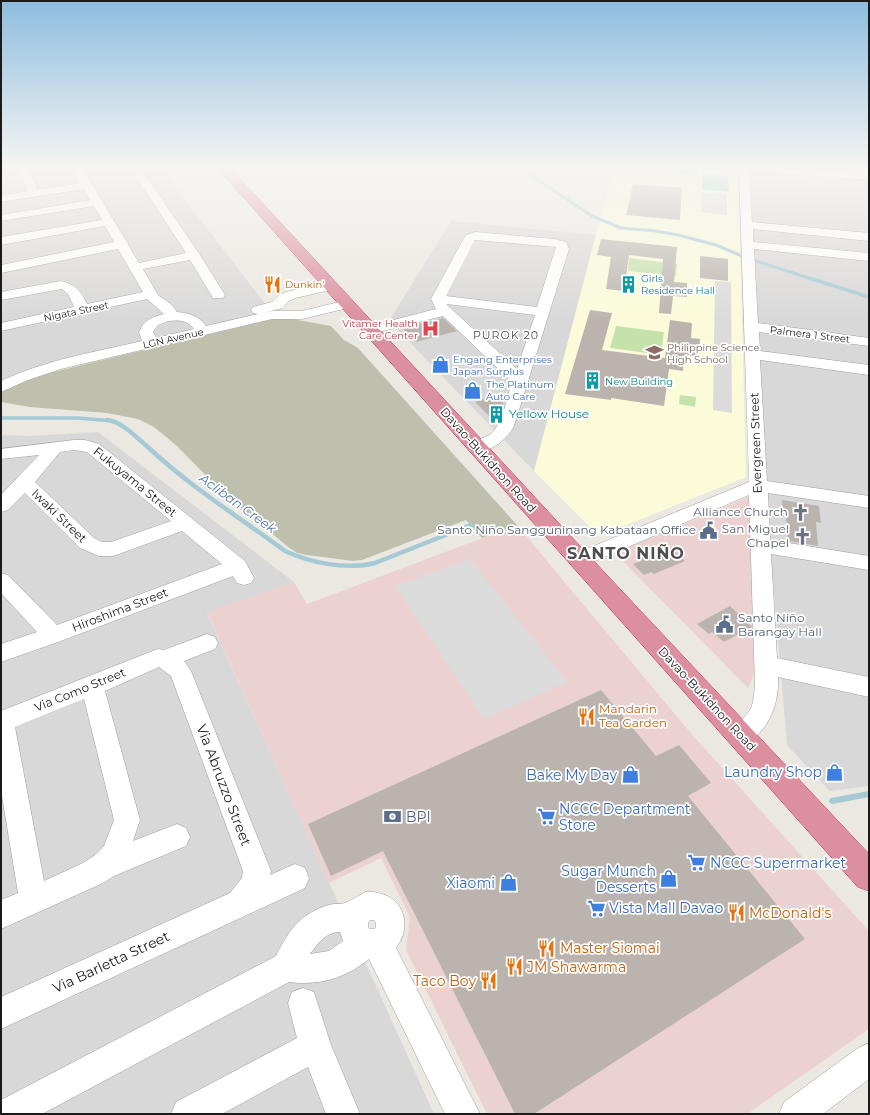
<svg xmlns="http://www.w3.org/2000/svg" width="870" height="1115" font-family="Montserrat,sans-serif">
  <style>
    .residential { fill: #d9d8d8 }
    .commercial { fill: #ebd2d1 }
    .education { fill: #fbfbda }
    .construction { fill: #bfbfae }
    .grass { fill: #c6e2ab }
    .pitch { fill: #86d4b6 }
    .parking { fill: #dbdbdb }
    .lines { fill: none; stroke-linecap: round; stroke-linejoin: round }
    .stream-far3 { stroke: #a5cad5; stroke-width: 3 }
    .stream-far2 { stroke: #a5cad5; stroke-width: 3.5 }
    .stream-far1 { stroke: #a5cad5; stroke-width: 4.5 }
    .stream { stroke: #a5cad5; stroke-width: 6 }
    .building { fill: #bbb4ae }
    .street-casing { stroke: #9f9f9f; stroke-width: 1 }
    .highway-casing { stroke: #c33465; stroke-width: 1 }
    .street { fill: #fff; fill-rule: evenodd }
    .highway { fill: #dc8f9e; fill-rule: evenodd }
    .labels { text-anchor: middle; stroke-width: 3.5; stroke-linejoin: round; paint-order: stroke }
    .far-culture-label { font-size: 10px; fill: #0d838f; stroke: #fff; text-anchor: start }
    .far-food-label { font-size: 10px; fill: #c56008; stroke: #fff; text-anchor: start }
    .far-street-label { font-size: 10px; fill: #1b1b1b; stroke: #fff }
    .far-health-label { font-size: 10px; fill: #be3a42; stroke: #fff; text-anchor: end }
    .far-education-label { font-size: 10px; fill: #785e54; stroke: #fff; text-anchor: start }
    .far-shop-label { font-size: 10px; fill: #366cbe; stroke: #fff; text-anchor: start }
    .far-neighbourhood-label { font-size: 11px; letter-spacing: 1px; fill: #4e4e4e; stroke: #fff }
    .culture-label { font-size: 12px; fill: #0d838f; stroke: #fff; text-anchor: start }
    .street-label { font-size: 12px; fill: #1b1b1b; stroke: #fff }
    .worship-label { font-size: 12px; fill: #5b616d; stroke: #fff; text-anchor: end }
    .service-label { font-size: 12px; fill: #4e5e75; stroke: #fff; text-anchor: end }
    .food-label { font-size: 12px; fill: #c56008; stroke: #fff; text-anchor: start }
    .water-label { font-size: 13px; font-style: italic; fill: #5279a0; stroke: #fff }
    .near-shop-label { font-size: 14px; fill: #366cbe; stroke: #fff; text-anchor: end }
    .near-street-label { font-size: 14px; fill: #1b1b1b; stroke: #fff }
    .near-service-label { font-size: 14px; fill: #4e5e75; stroke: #fff; text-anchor: start }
    .near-food-label { font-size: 14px; fill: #c56008; stroke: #fff; text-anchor: start }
    .district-label { font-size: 16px; font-weight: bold; letter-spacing: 1px; fill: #4e4e4e; stroke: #fff }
  </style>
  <rect width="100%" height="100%" fill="#ebe8e1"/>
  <path class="residential" d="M1 166H159L276 318 58 370 1 392Z
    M748 166H869V786L830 791 787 745 768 522Z
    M451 221 596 235 534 471 389 321Z
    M98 432 294 582 207 613 434 1114H1V435L31 436Z"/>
  <path class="commercial" d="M749 497 756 661 752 679 748 688 615 553Z
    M517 525 689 731 869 931V1029L747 1114H487L406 950 410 917 381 858 329 883 207 612 294 582 307 604Z"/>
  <path class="education" d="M614 166H738L746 477 599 536 534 471Z"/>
  <path class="construction" d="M281 317 331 326 344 340 358 348 517 525 482 538 466 520 362 560 353 561 307 555 297 553 287 546 224 494 177 446 154 427 138 419 107 413 30 407 1 402V392L3 391 41 375Z"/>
  <path class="grass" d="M629 258 677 264 676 276 628 271Z
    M616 326 664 332 661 355 610 348Z
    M680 395 696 397 695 407 679 404Z"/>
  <path class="pitch" d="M675 166H697V174L674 172Z
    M703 174 728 176 729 192 702 189Z"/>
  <path class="parking" d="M703 192 727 195V215L701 212Z
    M715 281 731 282 732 413 713 410Z
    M470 559 567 682 484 719 395 586Z"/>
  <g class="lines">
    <path class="stream-far3" d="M539 166 534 172 533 177 592 216 621 228 656 231 678 235 716 245 744 257
      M753 260 812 279"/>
    <path class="stream-far2" d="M809 278 869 297
      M1 418H78L112 421"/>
    <path class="stream-far1" d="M107 420C122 421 139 440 150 449 191 487 240 518 285 551 310 563 347 570 375 563L471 525"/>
    <path class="stream" d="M832 801 869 794"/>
  </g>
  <path class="building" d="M633 184 682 188 680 220 626 215Z
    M601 239 677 247 674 282 687 283V297L673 296 671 314 659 313 663 259 629 255 624 291 606 289 611 257 597 255Z
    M700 256 728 259V281L700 278Z
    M590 310 612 313 602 350 665 358 670 320 692 323 691 338 700 339 699 356 684 355 683 371 669 369 664 406 611 398V400L565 394Z
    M443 318 457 331 416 342 402 328Z
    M496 395 504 404 498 422H495L475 402Z
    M782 500 819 506 821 523 816 522 818 546 788 541 786 517H783Z
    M669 546 685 561 654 574 651 572 644 575 633 564 641 561 638 559Z
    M730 606 752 627 724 642 712 632 709 634 697 624Z
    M601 690 656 756 679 745 711 783 688 796 805 939 534 1114H515L383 851 331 876 308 824Z"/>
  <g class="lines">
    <defs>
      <path id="street" d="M17 166H27L38 190 80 183 71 166H81L126 241 129 244 128 245 139 263 186 253 129 166H139L200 255 225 295 223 298H213L190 260 143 269 158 295 172 305 177 312C189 313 199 316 206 326L258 314 253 313 251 310 253 307 272 302 279 295 286 292 330 282 335 283 337 286 335 289 295 298 289 301 282 308 264 313 272 311H302L347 300 352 301 354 304 352 307 302 319H272L61 369 28 380 1 392V381C45 360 95 352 142 341L139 332C144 320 152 317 164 314L147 299 1 331V323L74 307 68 294 62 289 1 300V292L61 281C75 284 81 291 87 304L143 292 118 249 1 273V265L114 242 105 226 1 245V237L102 220 94 206 1 221V215L90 200 84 189 1 202V196L28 191ZM168 321C178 320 188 320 194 329L156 338 153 332 158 325Z
        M739 166H772L869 174V180L749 171 752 222 869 233V241L753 229V242L869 253V261L754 249 758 323 869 338V346L759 332 760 351 869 365V375L760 360 767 481 869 496V508L768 493 770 540 869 556V570L771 554 777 658 869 677V697L778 677C779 700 772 723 754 738 750 741 745 745 740 745 738 745 734 743 731 742L728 735C733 724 746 719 751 708 754 701 754 693 755 686L749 495 586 565 579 567 572 565 569 560 572 555 749 482Z
        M475 232 554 239 566 242 569 249 514 426C506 441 488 455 470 451L467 447C472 440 484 439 491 434 502 425 508 395 512 382L443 316 371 334 366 333 364 330 366 327 436 309 431 299 464 238 466 235ZM475 240 556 247 537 307 446 296ZM447 304 535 315 517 369 447 305Z
        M74 440H85L99 444 245 561 254 578 251 583 244 585 237 583 233 576 61 641 1 662V644L37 632 1 593V573L8 575 57 625 222 564 182 531 119 554 112 556H99L80 548 25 493 8 510 1 512V495L39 455 1 459V449ZM74 450 87 452 171 521 111 542H102L94 538 35 482 60 452Z
        M207 634 215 637 218 643 215 649 184 661 191 671 271 871 270 875 295 864 305 868 309 878 305 888 1 1029V997L230 893 242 878 243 871 171 676 159 667 105 691 140 820 133 841 177 824 186 828 190 837 186 846 114 876 103 883 1 929V900L18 893 1 790V711L150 652 158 649 164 650ZM84 699 114 820 104 846 94 856 83 863 44 881 15 727Z
        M366 892C373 891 378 893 385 895 407 904 410 930 396 948L480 1114H445L369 959C346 978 319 986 289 982L42 1114H1V1100L276 956C289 930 301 913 329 905 335 903 343 905 347 902 354 899 359 895 366 892ZM370 920H374L376 923V927L374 929H370L368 927V923ZM340 932 343 941 329 951 310 954C318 943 326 932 340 932Z
        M303 988 314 992 331 1045 360 1114H326L308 1067 222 1114H171L176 1102 297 1038 288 1003 292 992Z
        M869 1043V1079L823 1114H779L784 1102 858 1048Z"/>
      <path id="highway" d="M216 166H228L605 573 869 854V891L858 887Z"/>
    </defs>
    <use href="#street" class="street-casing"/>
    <use href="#highway" class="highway-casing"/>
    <use href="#street" class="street"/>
    <use href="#highway" class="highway"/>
  </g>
  <linearGradient id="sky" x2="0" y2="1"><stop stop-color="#8dbde0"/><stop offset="0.52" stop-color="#f6f5f2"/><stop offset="1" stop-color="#f6f5f2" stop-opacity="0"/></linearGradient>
  <rect width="870" height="322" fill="url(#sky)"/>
  <defs>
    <symbol id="restaurant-bare" viewBox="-9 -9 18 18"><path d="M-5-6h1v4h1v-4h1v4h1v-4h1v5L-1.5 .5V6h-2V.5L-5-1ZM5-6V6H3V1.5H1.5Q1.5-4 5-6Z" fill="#e8710a" stroke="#fff" stroke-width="2.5" paint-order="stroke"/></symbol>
    <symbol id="building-bare" viewBox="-9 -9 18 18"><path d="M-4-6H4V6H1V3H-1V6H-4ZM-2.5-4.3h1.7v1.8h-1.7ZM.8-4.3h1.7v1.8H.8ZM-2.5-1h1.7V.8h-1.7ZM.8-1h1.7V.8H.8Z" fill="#0f9aa8" stroke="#fff" stroke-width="2.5" paint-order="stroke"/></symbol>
    <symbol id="hospital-bare" viewBox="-9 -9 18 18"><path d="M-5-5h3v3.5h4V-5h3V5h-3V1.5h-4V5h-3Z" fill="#e0444e" stroke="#fff" stroke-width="2.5" paint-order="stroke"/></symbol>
    <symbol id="school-bare" viewBox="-9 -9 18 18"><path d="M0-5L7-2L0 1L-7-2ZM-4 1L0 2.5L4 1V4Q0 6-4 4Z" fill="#8d6e63" stroke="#fff" stroke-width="2.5" paint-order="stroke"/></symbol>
    <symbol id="shop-bare" viewBox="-9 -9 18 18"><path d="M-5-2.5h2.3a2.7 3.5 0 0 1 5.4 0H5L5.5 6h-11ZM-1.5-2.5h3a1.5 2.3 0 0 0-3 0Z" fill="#3f7fe0" stroke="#fff" stroke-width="2.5" paint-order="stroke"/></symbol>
    <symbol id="church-bare" viewBox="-9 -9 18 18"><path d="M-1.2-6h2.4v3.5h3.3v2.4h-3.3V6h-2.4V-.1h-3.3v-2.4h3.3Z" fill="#6b7280" stroke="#fff" stroke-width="2.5" paint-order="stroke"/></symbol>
    <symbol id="civic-bare" viewBox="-9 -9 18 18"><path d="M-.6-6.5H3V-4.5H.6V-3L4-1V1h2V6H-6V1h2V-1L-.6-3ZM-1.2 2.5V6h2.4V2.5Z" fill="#5c6f8a" stroke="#fff" stroke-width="2.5" paint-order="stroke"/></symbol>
    <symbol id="bank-bare" viewBox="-9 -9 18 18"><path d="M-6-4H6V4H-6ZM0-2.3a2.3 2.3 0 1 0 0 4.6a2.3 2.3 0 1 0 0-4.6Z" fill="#5c6f8a" stroke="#fff" stroke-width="2.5" paint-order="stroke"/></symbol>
    <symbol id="supermarket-bare" viewBox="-9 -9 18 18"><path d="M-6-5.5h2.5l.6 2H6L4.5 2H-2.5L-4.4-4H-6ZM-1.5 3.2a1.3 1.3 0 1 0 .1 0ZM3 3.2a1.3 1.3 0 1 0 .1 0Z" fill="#3f7fe0" stroke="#fff" stroke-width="2.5" paint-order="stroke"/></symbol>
  </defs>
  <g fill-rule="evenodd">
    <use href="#restaurant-bare" x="260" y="272" width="25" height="25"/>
    <use href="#building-bare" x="616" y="272" width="25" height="25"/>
    <use href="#hospital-bare" x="418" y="316" width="25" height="25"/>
    <use href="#school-bare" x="642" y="340" width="25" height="25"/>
    <use href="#shop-bare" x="428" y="352" width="25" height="25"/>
    <use href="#building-bare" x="580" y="368" width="25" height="25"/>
    <use href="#shop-bare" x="460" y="378" width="25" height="25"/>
    <use href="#building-bare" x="484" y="402" width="25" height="25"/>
    <use href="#church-bare" x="788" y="500" width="25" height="25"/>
    <use href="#civic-bare" x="696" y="518" width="25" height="25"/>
    <use href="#church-bare" x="790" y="524" width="25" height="25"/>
    <use href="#civic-bare" x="712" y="612" width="25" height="25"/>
    <use href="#restaurant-bare" x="574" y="704" width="25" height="25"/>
    <use href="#shop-bare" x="822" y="760" width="25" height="25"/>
    <use href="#shop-bare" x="618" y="762" width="25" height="25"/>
    <use href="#bank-bare" x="380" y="804" width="25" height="25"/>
    <use href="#supermarket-bare" x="534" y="804" width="25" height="25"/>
    <use href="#supermarket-bare" x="684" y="850" width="25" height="25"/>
    <use href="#shop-bare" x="656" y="866" width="25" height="25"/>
    <use href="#shop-bare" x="496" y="870" width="25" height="25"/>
    <use href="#supermarket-bare" x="584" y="896" width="25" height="25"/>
    <use href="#restaurant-bare" x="724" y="900" width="25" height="25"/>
    <use href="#restaurant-bare" x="534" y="936" width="25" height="25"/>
    <use href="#restaurant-bare" x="502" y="954" width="25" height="25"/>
    <use href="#restaurant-bare" x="476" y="968" width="25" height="25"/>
  </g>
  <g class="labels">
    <g class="far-culture-label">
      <text x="641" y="282">Girls<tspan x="641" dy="12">Residence Hall</tspan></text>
      <text x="605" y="385">New Building</text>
    </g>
    <g class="far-food-label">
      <text x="285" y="288">Dunkin'</text>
    </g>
    <g class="far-street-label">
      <text transform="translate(76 311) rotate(-12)" y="4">Nigata Street</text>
      <text transform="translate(810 334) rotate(7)" y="4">Palmera 1 Street</text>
      <text transform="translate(173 338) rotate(-13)" y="4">LGN Avenue</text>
    </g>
    <g class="far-health-label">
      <text x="418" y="327">Vitamer Health<tspan x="418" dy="12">Care Center</tspan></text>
    </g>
    <g class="far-education-label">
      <text x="667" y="351">Philippine Science<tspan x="667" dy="12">High School</tspan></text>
    </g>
    <g class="far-shop-label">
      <text x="453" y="363">Engang Enterprises<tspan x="453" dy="12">Japan Surplus</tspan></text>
      <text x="486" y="388">The Platinum<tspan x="486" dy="12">Auto Care</tspan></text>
    </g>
    <g class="far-neighbourhood-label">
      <text x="506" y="339">PUROK 20</text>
    </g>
    <g class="culture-label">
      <text x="509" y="418">Yellow House</text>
    </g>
    <g class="street-label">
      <text transform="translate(756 443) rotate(-92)" y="4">Evergreen Street</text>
      <text transform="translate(488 460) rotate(48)" y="4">Davao-Bukidnon Road</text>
      <text transform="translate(135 482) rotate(39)" y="4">Fukuyama Street</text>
      <text transform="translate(59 516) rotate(44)" y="4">Iwaki Street</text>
      <text transform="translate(120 610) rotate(-21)" y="4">Hiroshima Street</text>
      <text transform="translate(80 690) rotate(-22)" y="4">Via Como Street</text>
      <text transform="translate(707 699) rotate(47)" y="4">Davao-Bukidnon Road</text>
    </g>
    <g class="worship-label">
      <text x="788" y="516">Alliance Church</text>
      <text x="789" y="533">San Miguel<tspan x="789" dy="14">Chapel</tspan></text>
    </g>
    <g class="service-label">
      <text x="696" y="534">Santo Niño Sangguninang Kabataan Office</text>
      <text x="738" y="622" text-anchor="start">Santo Niño<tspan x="738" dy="14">Barangay Hall</tspan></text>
    </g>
    <g class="food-label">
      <text x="599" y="713">Mandarin<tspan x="599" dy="14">Tea Garden</tspan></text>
    </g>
    <g class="water-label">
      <text transform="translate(238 503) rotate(36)" y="5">Acliban Creek</text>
    </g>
    <g class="near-shop-label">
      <text x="822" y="777">Laundry Shop</text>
      <text x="617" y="780">Bake My Day</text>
      <text x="559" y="814" text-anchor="start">NCCC Department<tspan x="559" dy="16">Store</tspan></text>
      <text x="710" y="868" text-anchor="start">NCCC Supermarket</text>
      <text x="656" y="876">Sugar Munch<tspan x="656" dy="16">Desserts</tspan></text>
      <text x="495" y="888">Xiaomi</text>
      <text x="609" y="913" text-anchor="start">Vista Mall Davao</text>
    </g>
    <g class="near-street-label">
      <text transform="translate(224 785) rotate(69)" y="5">Via Abruzzo Street</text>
      <text transform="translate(111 962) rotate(-25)" y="5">Via Barletta Street</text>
    </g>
    <g class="near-service-label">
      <text x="406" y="822">BPI</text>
    </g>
    <g class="near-food-label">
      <text x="749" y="918">McDonald's</text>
      <text x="560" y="953">Master Siomai</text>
      <text x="527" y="972">JM Shawarma</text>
      <text x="476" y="986" text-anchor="end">Taco Boy</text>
    </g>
    <g class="district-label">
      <text x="626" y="559">SANTO NIÑO</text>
    </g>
  </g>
  <rect width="870" height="1115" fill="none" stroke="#1b1b1b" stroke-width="4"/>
</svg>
